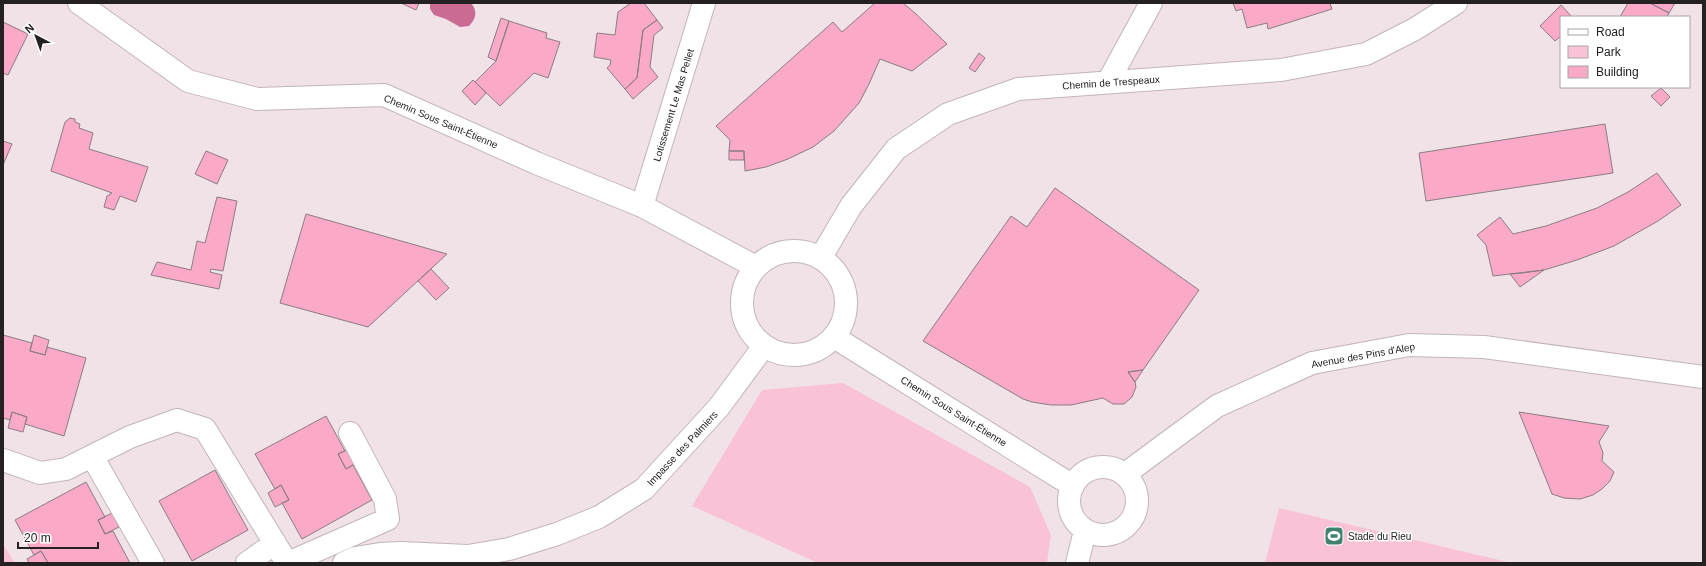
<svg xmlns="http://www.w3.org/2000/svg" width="1706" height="566" font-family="Arial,sans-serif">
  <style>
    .green { fill: #fac2d7 }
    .water { fill: #c96b93 }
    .building { fill: #faa9c8; stroke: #8a7d82 }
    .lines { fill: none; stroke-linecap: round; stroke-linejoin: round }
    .minor-casing { stroke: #c2b5ba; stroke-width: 24 }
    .minor { stroke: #fff; stroke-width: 22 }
    .labels { text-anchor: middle; stroke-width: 3; stroke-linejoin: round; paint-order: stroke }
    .street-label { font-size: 10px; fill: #252022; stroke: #fff }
    .poi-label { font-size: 10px; fill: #252022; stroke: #fff; text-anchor: start }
  </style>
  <rect width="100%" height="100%" fill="#f0e2e7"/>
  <path class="green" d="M843 383 1030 487 1051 535 1047 563H818L692 506 762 390Z
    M1279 508 1512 563H1265Z
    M3 544 15 563H3Z"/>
  <path class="water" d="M430 3H471C478 11 476 19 469 26L460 27 446 19 434 15 430 9Z"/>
  <path class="building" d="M401 3H419L416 10Z
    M631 3H644L657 20 643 30 637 78 625 89 607 68 610 65 611 60 594 57 597 33 615 35 618 12Z
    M875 3H903L915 13 947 44 912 71 880 59 869 84 859 103 834 131 813 147 788 159 766 167 745 171 744 151H729L730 140 716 126 833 22 842 32Z
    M1233 3H1330L1332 9 1268 29 1267 23 1247 28 1242 9 1236 11Z
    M1628 3H1650L1669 13 1667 17H1620Z
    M1650 3H1675L1669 13Z
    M1561 5 1572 17H1561V36L1555 41 1540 26Z
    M501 18 509 21 496 61 488 57Z
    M657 20 663 28 654 35 650 67 658 77 633 99 625 89 637 78 643 30Z
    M509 21 547 33 546 38 560 42 548 78 534 73 500 106 475 82 496 61Z
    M3 22 28 34 8 75 3 73Z
    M979 53 985 58 975 72 969 68Z
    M473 80 486 93 475 105 462 91Z
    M1661 88 1670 97 1661 106 1651 96Z
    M70 118 75 119V122L80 124 79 128 93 133 89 149 148 167 136 202 120 196 114 210 104 207 107 196 112 193 51 171 65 122Z
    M1605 124 1613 173 1426 201 1419 153Z
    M3 141 12 144 3 165Z
    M206 151 228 160 217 184 195 174Z
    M729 151H744V160H729Z
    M1657 173 1681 205 1658 221 1614 246 1577 260 1544 270 1493 276 1486 245 1477 235 1500 217 1513 234 1546 226 1597 208 1628 192Z
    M1055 188 1199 290 1143 370 1128 372 1135 382 1136 387 1132 397 1124 404H1113L1103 398 1071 405H1051L1032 402 1023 399 923 341 1011 216 1027 227Z
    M217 197 237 201 223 271 211 269 210 272 222 275 219 289 151 275 157 262 191 270 197 241 205 243Z
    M306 214 447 254 368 327 280 303Z
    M431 269 449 288 436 300 418 281Z
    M1544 270 1520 287 1510 274 1522 273Z
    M3 335 32 343 30 351 45 355 47 347 86 358 64 436 25 424 27 417 12 412 10 420 3 418Z
    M34 335 49 340 45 355 30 351Z
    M1143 370 1135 382 1128 372Z
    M12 412 27 417 23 432 8 428Z
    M1519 412 1609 426 1599 442 1603 453 1602 461 1614 472 1610 481 1602 489 1593 495 1580 499 1564 498 1552 494Z
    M326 416 345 451 338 454 346 469 353 465 372 500 302 539 282 503 289 500 282 487 281 485 275 489 255 454Z
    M352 447 360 461 346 469 338 454Z
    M215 470 248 530 192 561 159 501Z
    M86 482 105 517 98 520 105 534 113 531 130 563H48L41 551 34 555 15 520Z
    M281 485 289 500 275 507 268 493Z
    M112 513 119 527 105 534 98 520Z
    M41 551 48 563H29L27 559Z"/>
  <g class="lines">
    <defs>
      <path id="minor" d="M79 3 188 81 257 99 384 95 536 163 642 206 756 267
        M1108 82 1151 3
        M642 206 704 3
        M742 303a52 52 0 1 1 104 0a52 52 0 1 1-104 0Z
        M821 257 851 206 896 149 948 114 1018 89 1281 70 1366 54 1415 29 1456 3
        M834 337 1073 486
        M92 456 153 563
        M3 460 40 473 66 469 130 437 177 420 205 429 287 563
        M1069 501a34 34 0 1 1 68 0a34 34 0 1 1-68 0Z
        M1125 474 1217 406 1312 363 1409 345 1484 347 1703 377
        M247 563 275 543
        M288 563 388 519 385 499 350 433
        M344 563 355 558 380 554 401 553 468 556 509 549 557 534 599 517 644 489 719 407 764 346
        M1077 563 1085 531"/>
    </defs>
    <use href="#minor" class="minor-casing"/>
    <use href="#minor" class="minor"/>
  </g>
  <defs>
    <symbol id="stadium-square" viewBox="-11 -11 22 22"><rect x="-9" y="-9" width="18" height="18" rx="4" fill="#408170" stroke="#fff"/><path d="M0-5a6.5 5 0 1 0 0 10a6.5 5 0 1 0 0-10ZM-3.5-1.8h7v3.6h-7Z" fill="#fff"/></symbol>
  </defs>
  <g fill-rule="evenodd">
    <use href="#stadium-square" x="1323" y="525" width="22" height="22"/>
  </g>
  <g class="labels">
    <g class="street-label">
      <text transform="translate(1111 82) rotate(-4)" y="4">Chemin de Trespeaux</text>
      <text transform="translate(673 105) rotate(-73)" y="4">Lotissement Le Mas Pellet</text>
      <text transform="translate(441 121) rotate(23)" y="4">Chemin Sous Saint-Étienne</text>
      <text transform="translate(1363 355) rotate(-10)" y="4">Avenue des Pins d'Alep</text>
      <text transform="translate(954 411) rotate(32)" y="4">Chemin Sous Saint-Étienne</text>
      <text transform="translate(682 448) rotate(-47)" y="4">Impasse des Palmiers</text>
    </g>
    <g class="poi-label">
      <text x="1348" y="540">Stade du Rieu</text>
    </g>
  </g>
  <rect width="1706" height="566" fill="none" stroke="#252022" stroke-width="8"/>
  <rect x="1560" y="16" width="130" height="72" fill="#ffffff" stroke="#a8a6a7"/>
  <rect x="1568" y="29" width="20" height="6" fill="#ffffff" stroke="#a8a6a7"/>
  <text x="1596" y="36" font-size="12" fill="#252022">Road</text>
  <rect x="1568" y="46" width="20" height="12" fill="#fac2d7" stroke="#a8a6a7"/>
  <text x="1596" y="56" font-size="12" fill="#252022">Park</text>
  <rect x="1568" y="66" width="20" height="12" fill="#faa9c8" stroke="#a8a6a7"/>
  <text x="1596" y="76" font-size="12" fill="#252022">Building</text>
  <g transform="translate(36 36) rotate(319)" stroke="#ffffff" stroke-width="3" paint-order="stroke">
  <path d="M0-3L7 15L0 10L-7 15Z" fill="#252022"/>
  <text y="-6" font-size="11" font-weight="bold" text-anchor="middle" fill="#252022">N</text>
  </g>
  <path d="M18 542v6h80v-6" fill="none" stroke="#252022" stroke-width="2"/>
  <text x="24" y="542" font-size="12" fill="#252022" stroke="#ffffff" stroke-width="3" paint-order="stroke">20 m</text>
</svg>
